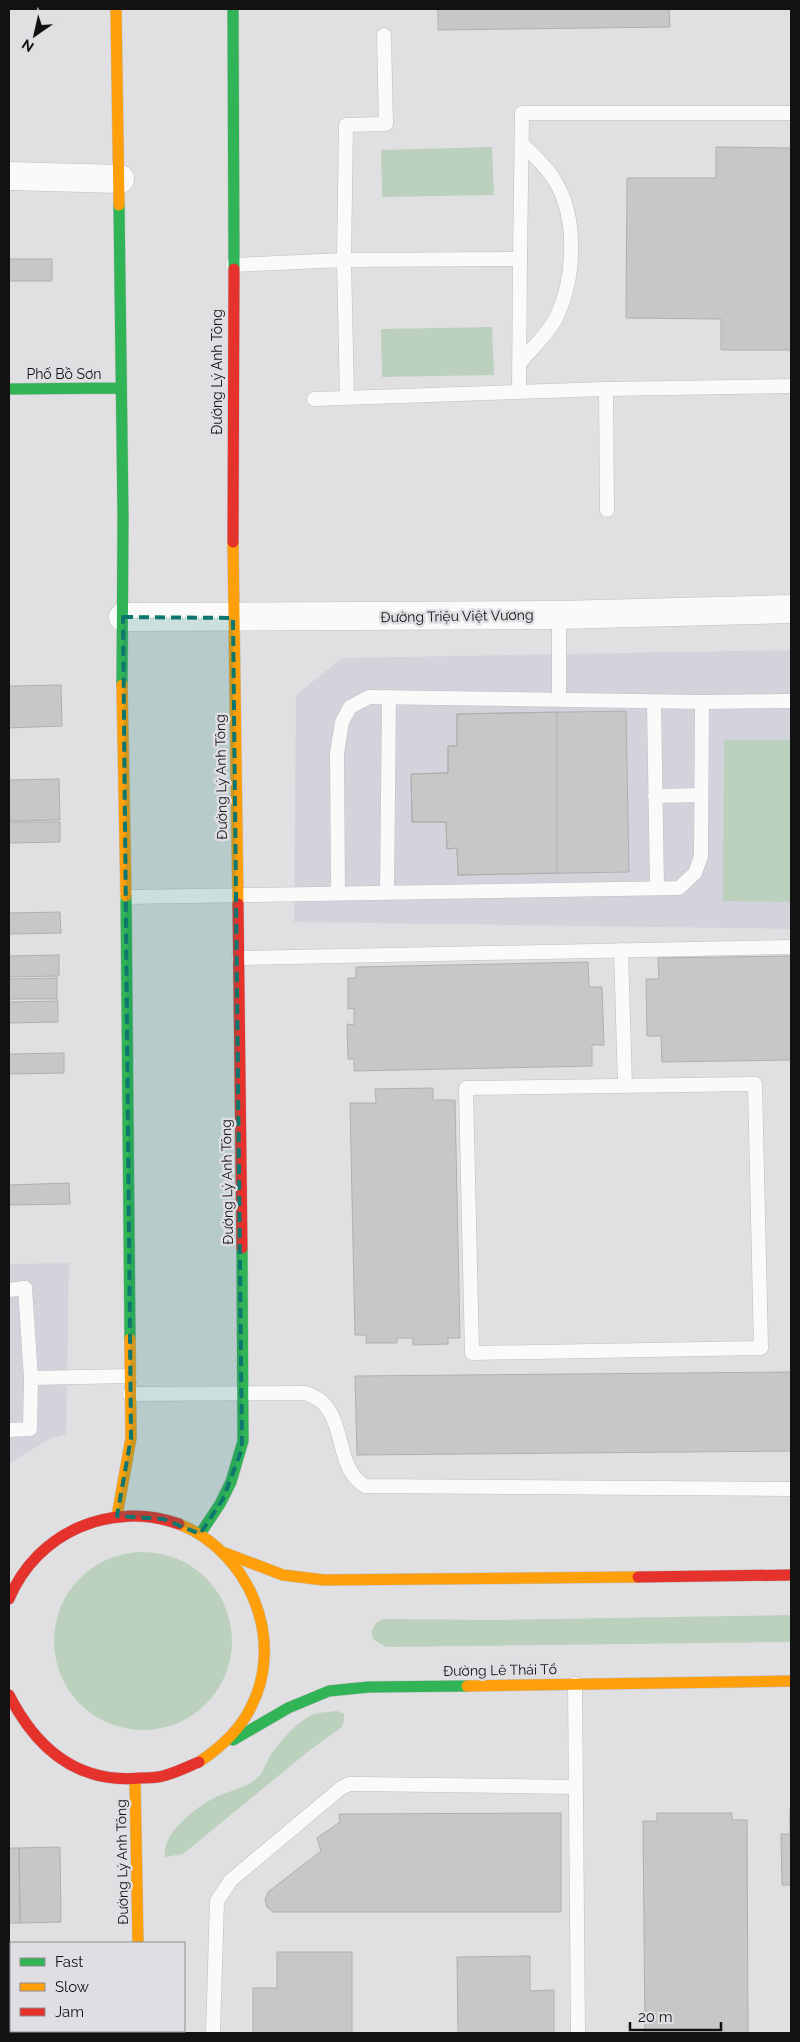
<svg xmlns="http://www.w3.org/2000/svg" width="800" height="2042" font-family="Raleway,sans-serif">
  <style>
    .built { fill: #d3d3db }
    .green { fill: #bbd1bd }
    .building { fill: #c7c7c8; stroke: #b0afb0 }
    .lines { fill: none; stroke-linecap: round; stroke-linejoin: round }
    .lane-casing { stroke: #bebec0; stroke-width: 15 }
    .street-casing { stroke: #bebec0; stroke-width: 29 }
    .fast-casing { stroke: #bebec0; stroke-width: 12 }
    .slow-casing { stroke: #bebec0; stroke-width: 12 }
    .jam-casing { stroke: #bebec0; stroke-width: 12 }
    .lane { stroke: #fafafb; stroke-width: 14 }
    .street { stroke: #fafafb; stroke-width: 28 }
    .fast { stroke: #30b455; stroke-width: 11 }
    .slow { stroke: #ff9f0a; stroke-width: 11 }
    .jam { stroke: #e5322d; stroke-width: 11 }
    .marked { fill: #0f766e; fill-opacity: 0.2; stroke: #0f766e; stroke-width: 4; stroke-dasharray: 10 6; stroke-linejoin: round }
    .labels { text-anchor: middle; stroke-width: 5; stroke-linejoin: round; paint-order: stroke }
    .street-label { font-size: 14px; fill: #121213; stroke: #dfdfe3 }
  </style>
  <rect width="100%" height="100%" fill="#e0e0e2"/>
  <path class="built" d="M791 650V929L294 922 296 695 342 658Z
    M69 1263 66 1434 51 1438 9 1464V1264Z"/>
  <path class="green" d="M492 147 494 195 382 197 381 150Z
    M492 327 494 375 382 377 381 329Z
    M724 740H791V902L723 901Z
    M54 1641a89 89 0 1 1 178 0a89 89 0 1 1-178 0Z
    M791 1615V1642L386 1647 374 1640 371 1632 376 1623 383 1619 494 1620Z
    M337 1711 344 1714V1720L342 1727 310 1750 183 1854 165 1857C161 1833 198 1805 218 1796 231 1790 248 1788 259 1776 264 1771 266 1762 270 1756 279 1742 299 1720 314 1714 321 1712 330 1712 337 1711Z"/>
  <path class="building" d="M438 9H669L670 27 438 30Z
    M716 147 791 148V350H721V319L626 318 627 178H716Z
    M9 259H52V281H9Z
    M61 685 62 726 9 728V686Z
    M626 711 629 872 458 875 457 848 447 849 446 822H412L411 774 448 773V746H457V714Z
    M557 712V873L458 875 457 848 447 849 446 822H412L411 774 448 773V746H457V714Z
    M59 779 60 820 9 821V780Z
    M9 822H60V842L9 843Z
    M60 912 61 933 9 934V913Z
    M59 955V976L9 977V956Z
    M791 956V1060L662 1062 661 1036H647L646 979H659L658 958Z
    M588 962 589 987H602L604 1045H592V1066L354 1071V1059H348L347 1024 354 1025V1008L348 1009V978H356V967Z
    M57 978V999H9V979Z
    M58 1001V1022L9 1023V1002Z
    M64 1053V1073L9 1074V1054Z
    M433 1088V1100H455L460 1338H448V1344L413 1345V1338H397V1343H366V1335H355L350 1103H376L375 1089Z
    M69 1183 70 1204 9 1205V1185Z
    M791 1372V1451L357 1455 355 1376Z
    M790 1809 791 1885H782L781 1834H790Z
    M561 1813V1912H273L267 1907 265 1900 268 1892 321 1851 317 1838 340 1822 339 1814Z
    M657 1813H732V1820H747L748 2033H645L643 1821H657Z
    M60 1847 61 1922 20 1923 19 1848Z
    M9 1848H19L20 1923H9Z
    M277 1952H352V2033H253V1988H277Z
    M530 1956V1991L554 1990V2033H458L457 1957Z
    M9 2020H11V2031H19V2033H9Z"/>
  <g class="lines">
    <defs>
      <path id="lane" d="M233 265 344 260 520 259 522 113H791
        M520 363C531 349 548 334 556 318 575 279 578 219 555 181 547 167 533 155 522 144
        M606 389 607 510
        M519 392 520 259
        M347 398 344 260 346 125 386 124 384 35
        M314 399 606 389 791 386
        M559 700V615
        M654 702 657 888
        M655 796 701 795
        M338 893 337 753 342 722 350 707 369 697 702 702 791 701
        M387 893 389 697
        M126 897 679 888 695 873 701 856 702 702
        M621 950 625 1085
        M239 958 791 947
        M755 1084 761 1348 472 1353 466 1088Z
        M9 1290 25 1288 31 1378 30 1429 9 1430
        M31 1378 130 1376
        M130 1394 305 1393C351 1406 330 1465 365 1486L791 1489
        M575 1684 578 2033
        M213 2033 217 1901 231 1880 341 1788 349 1784H359L576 1787"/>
      <path id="street" d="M9 176 120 179
        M123 617 559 615 791 609
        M9 1972H11"/>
      <path id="fast" d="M233 9 234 269
        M119 205 123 516 122 685
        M9 389 120 388
        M126 896 130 1339
        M200 1534 220 1504 231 1482 243 1441 242 1248
        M233 1740 288 1708 329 1691 369 1687 467 1686
        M141 2031V2033"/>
      <path id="slow" d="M116 9 119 205
        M233 542 238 904
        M122 685 126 896
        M117 1516 131 1438 130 1339
        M179 1524C249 1552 286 1639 251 1707 240 1730 220 1748 199 1762
        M225 1553 283 1575 324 1580 638 1577
        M467 1686 791 1681
        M135 1780 138 1943"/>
      <path id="jam" d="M233 542 234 269
        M238 904 242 1248
        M638 1577 791 1575
        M9 1599C37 1532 111 1500 179 1524
        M9 1695C36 1748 77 1784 140 1778 147 1778 156 1778 163 1776 175 1773 187 1767 199 1762"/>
    </defs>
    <use href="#lane" class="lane-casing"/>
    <use href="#street" class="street-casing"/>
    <use href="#fast" class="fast-casing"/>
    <use href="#slow" class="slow-casing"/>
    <use href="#jam" class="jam-casing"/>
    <use href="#lane" class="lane"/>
    <use href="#street" class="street"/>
    <use href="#fast" class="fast"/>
    <use href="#slow" class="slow"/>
    <use href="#jam" class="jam"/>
  </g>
  <path class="marked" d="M123 617 233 618 242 1449 223 1499 200 1534 163 1519 117 1516 131 1438Z"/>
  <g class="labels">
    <g class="street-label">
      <text transform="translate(217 372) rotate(-90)" y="5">Đường Lý Anh Tông</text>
      <text x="64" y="379">Phố Bồ Sơn</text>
      <text transform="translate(457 616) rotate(-1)" y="5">Đường Triệu Việt Vương</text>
      <text transform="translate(221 777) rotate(-91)" y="5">Đường Lý Anh Tông</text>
      <text transform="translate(227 1182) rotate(-91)" y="5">Đường Lý Anh Tông</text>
      <text transform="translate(500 1670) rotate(-1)" y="5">Đường Lê Thái Tổ</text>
      <text transform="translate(122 1862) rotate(-91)" y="5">Đường Lý Anh Tông</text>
    </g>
  </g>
  <rect width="800" height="2042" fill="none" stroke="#121213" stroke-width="20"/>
  <rect x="10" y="1942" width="175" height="90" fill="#dfdfe3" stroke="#8d8d90"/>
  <rect x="20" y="1958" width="25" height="8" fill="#30b455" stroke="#8d8d90"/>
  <text x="55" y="1967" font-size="15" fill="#121213">Fast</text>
  <rect x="20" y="1983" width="25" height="8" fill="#ff9f0a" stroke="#8d8d90"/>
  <text x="55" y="1992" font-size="15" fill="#121213">Slow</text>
  <rect x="20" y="2008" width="25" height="8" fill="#e5322d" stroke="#8d8d90"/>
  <text x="55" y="2017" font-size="15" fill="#121213">Jam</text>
  <g transform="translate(35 35) rotate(214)" stroke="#dfdfe3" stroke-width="4" paint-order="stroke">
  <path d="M0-4L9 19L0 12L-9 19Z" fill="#121213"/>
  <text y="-8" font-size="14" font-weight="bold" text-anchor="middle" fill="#121213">N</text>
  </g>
  <path d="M630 2022v8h91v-8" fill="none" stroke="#121213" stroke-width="2.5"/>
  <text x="638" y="2022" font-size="15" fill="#121213" stroke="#dfdfe3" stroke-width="4" paint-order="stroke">20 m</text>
</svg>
